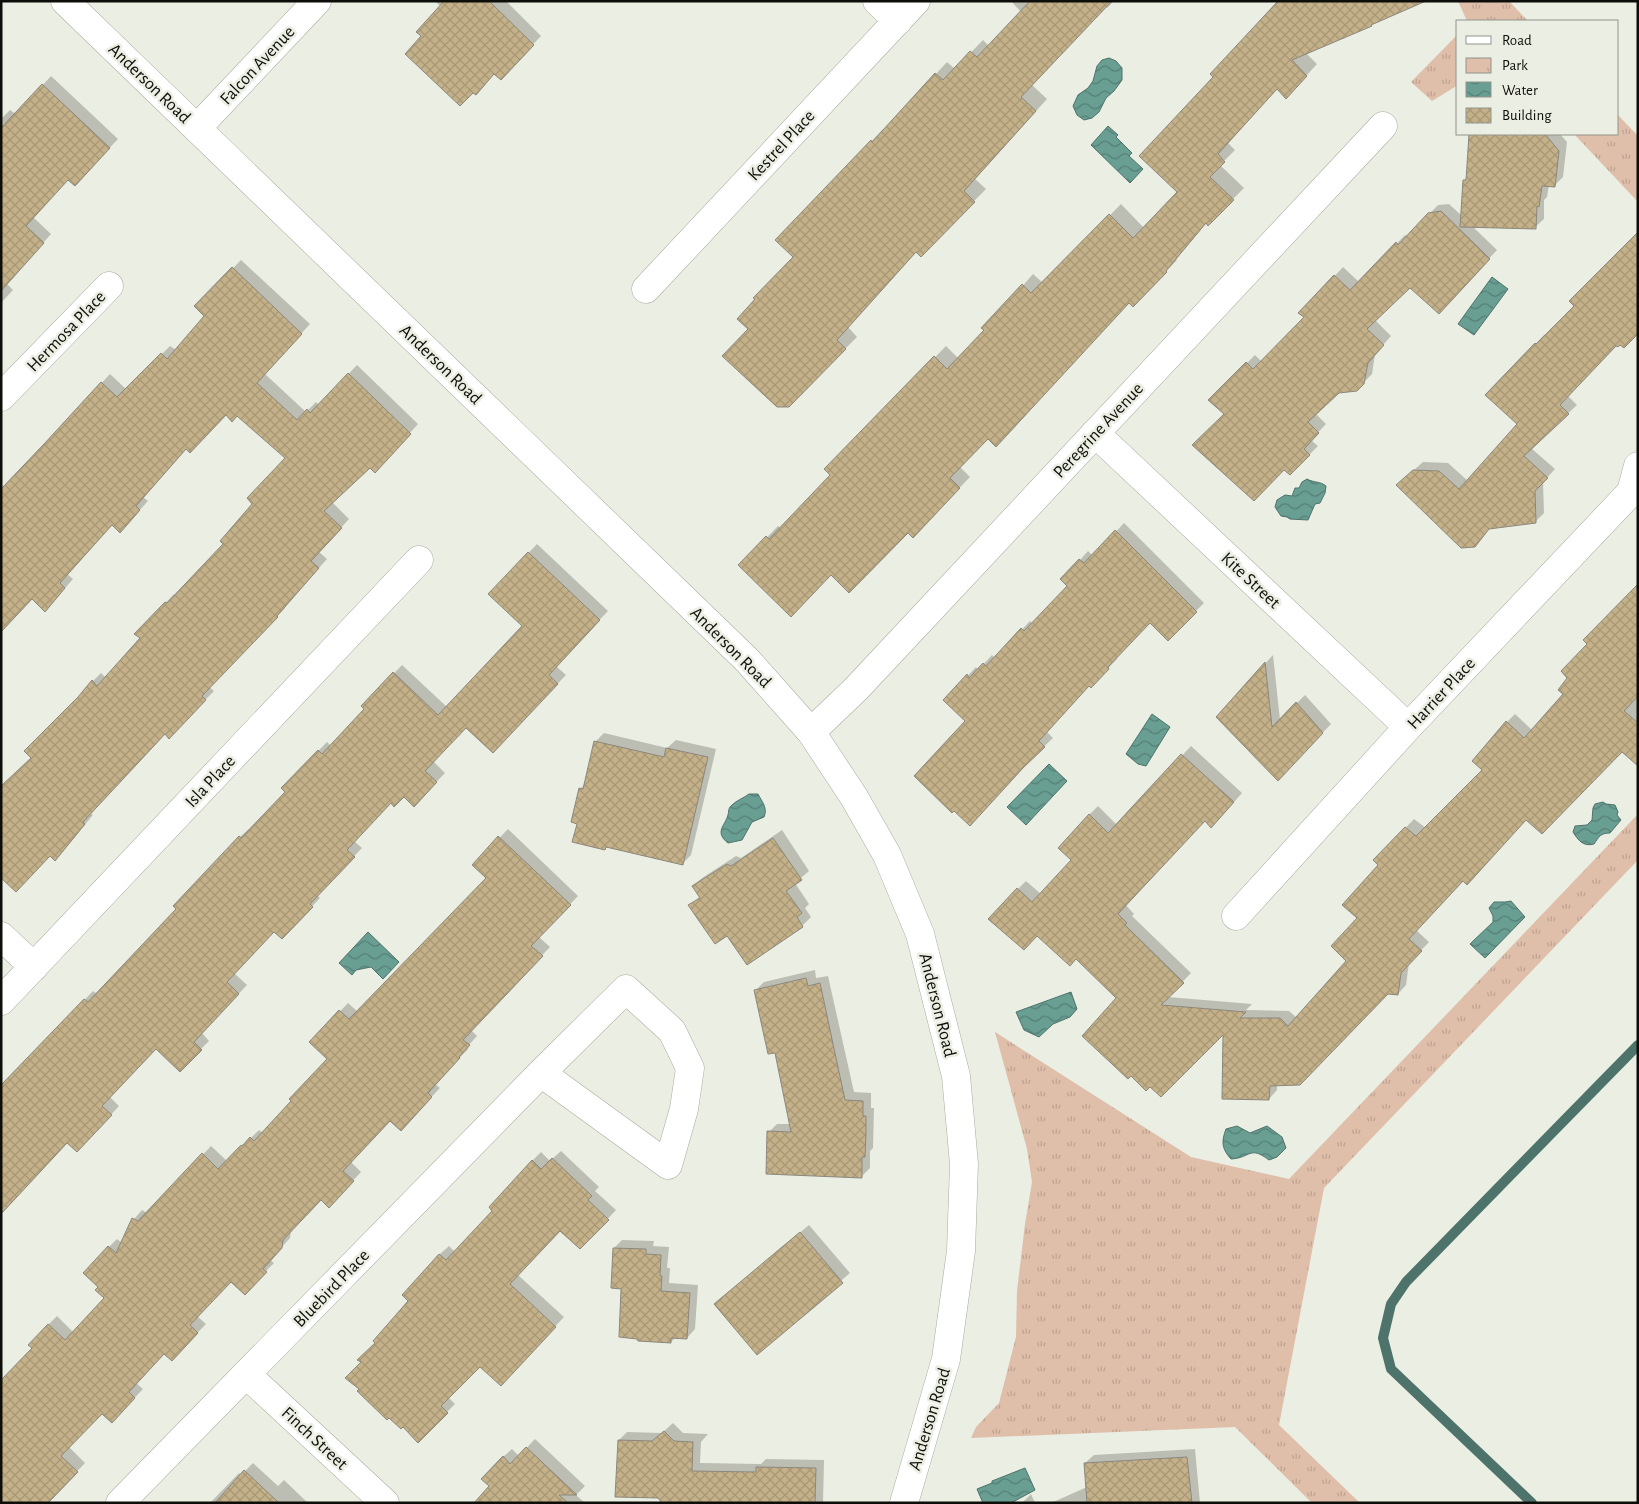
<svg xmlns="http://www.w3.org/2000/svg" width="1639" height="1504" font-family="'Alegreya Sans',sans-serif">
  <style>
    .park { fill: url(#park-tufts) }
    .water { fill: url(#water-waves); stroke: #4d736a }
    .shadow { fill: #0003 }
    .lines { fill: none; stroke-linecap: round; stroke-linejoin: round }
    .stream { stroke: #4d736a; stroke-width: 10 }
    .building { fill: url(#building-cross-hatch); stroke: #8c877d }
    .minor-casing { stroke: #a9aba0; stroke-width: 29 }
    .tertiary-casing { stroke: #a9aba0; stroke-width: 29 }
    .minor { stroke: #fff; stroke-width: 28 }
    .tertiary { stroke: #fff; stroke-width: 28 }
    .labels { text-anchor: middle; stroke-width: 5; stroke-linejoin: round; paint-order: stroke }
    .street-label { font-size: 18px; fill: #0d0e0a; stroke: #ebeee2 }
  </style>
  <defs>
    <pattern id="park-tufts" width="24" height="20" patternUnits="userSpaceOnUse" patternTransform="scale(1.25)"><rect width="24" height="20" fill="#dfbeaa"/><path d="M3 7l-1-3M5 7V3M7 7l1-3M15 17l-1-3M17 17v-4M19 17l1-3" fill="none" stroke="#bea291"/></pattern>
    <pattern id="water-waves" width="16" height="10" patternUnits="userSpaceOnUse" patternTransform="scale(1.25)"><rect width="16" height="10" fill="#699e93"/><path d="M0 5q4-4 8 0t8 0" fill="none" stroke="#557f76"/></pattern>
    <pattern id="building-cross-hatch" width="8" height="8" patternUnits="userSpaceOnUse" patternTransform="scale(1.25)"><rect width="8" height="8" fill="#c4b189"/><path d="M0 0l8 8M0 8l8-8" fill="none" stroke="#a79775"/></pattern>
  </defs>
  <rect width="100%" height="100%" fill="#ebeee2"/>
  <path class="park" d="M1458 1H1509L1528 21H1467Z
    M1458 34V85L1432 101 1411 82Z
    M1618 115 1638 136V202L1574 134H1618Z
    M1638 814V860L1324 1188 1279 1425 1360 1503H1312L1235 1427 971 1438 976 1427 999 1403 1016 1337 1017 1291 1025 1224 1032 1182 1027 1149 995 1032 1191 1157 1289 1179Z"/>
  <path class="water" d="M1109 58 1116 61 1122 68V80L1114 91 1106 98 1099 112 1092 118 1084 120 1077 115 1073 106 1078 95 1088 88 1093 81 1097 66 1102 60Z
    M1108 126 1118 135 1116 137 1132 153 1129 156 1143 169 1130 183 1091 145Z
    M1492 277 1508 289 1474 335 1458 324Z
    M1307 479C1314 483 1320 481 1326 486L1325 493 1320 503 1315 504 1308 520 1290 519 1287 517 1281 516 1275 507 1277 500 1285 495 1292 496 1295 488H1299L1302 482Z
    M1152 714 1170 727 1146 766 1138 764 1126 754Z
    M1049 764 1067 781 1026 825 1007 807Z
    M749 794H758C762 802 768 808 764 817L752 822 742 840 728 843C714 832 725 826 728 815 729 811 728 808 732 805 737 800 744 798 749 794Z
    M1603 802 1606 804 1615 805 1618 812 1617 815 1621 820 1610 833C1600 833 1599 837 1594 844 1583 847 1578 840 1573 832L1575 826 1587 825 1592 820 1593 808 1595 804Z
    M1511 901 1525 917 1485 958 1470 944 1493 922V916L1489 908 1494 902H1505Z
    M368 932 399 962 383 979 371 967 356 970 352 975 339 963Z
    M1071 992 1077 1009 1070 1017 1053 1024 1039 1037 1024 1030 1016 1012Z
    M1237 1126 1250 1133 1267 1126 1282 1137 1286 1148 1277 1157 1269 1160C1249 1145 1251 1158 1231 1159 1222 1149 1221 1142 1226 1129Z
    M1025 1468 1035 1490 1011 1503H983L977 1489 992 1483V1481Z"/>
  <path class="shadow" d="M435 1H506L541 36 509 70 495 73 423 36 441 7Z
    M1011 1H1114L1107 8 1106 7 1032 85 1047 99 975 179 986 189 921 255 917 251 848 327 857 337 789 405 749 329 795 257 777 240 872 141 883 129 884 130 947 62 955 69 983 40 989 46 1021 12Z
    M1374 22 1371 25 1306 53 1317 64 1297 86 1278 88 1228 143 1235 150 1220 165 1244 188 1208 224 1207 222 1176 259 1177 260 1133 305 1129 301 988 437 960 467 970 477 913 536 908 531 831 574 740 565 778 526 781 528 832 475 826 469 946 346 959 359 1033 274 1043 283 1121 204 1144 228 1179 192 1215 77Z
    M51 76 118 139 83 176 69 178 33 217 51 234 7 284 13 290 1 303V119L10 110 16 114Z
    M1471 134H1560L1567 142 1563 177 1555 185H1549L1547 197 1544 200V219L1535 227 1472 226 1497 250 1447 304 1410 286 1375 320 1391 336 1375 354 1372 374 1356 390 1339 391 1315 413 1326 424 1311 440 1318 446 1290 474 1210 400 1255 355 1262 362 1305 317 1300 313 1343 267 1359 282 1405 235 1407 237 1438 205 1449 204 1462 216 1464 180 1468 177Z
    M241 260 310 324 265 374 306 412 316 402 319 405 357 365 418 424 383 463 370 466 332 502 349 519 319 552 327 559 284 607 285 608 209 687 214 691 169 737 165 733 90 813 93 815 63 851 32 757 93 681 101 673 106 678 141 638 136 634 174 594 176 596 225 544 286 458 237 414H226L187 448 143 497 148 501 128 523 112 524 67 574 73 579 53 602 32 598 1 491 110 374 126 389 170 346 176 350 206 315 196 306Z
    M1544 335 1546 336 1620 343 1616 345 1567 395 1577 405 1531 448 1555 469 1543 482 1544 513 1535 522 1490 528 1474 546 1406 477 1423 462 1448 463 1468 481 1519 424 1487 395Z
    M1124 523 1204 603 1168 639 1150 622 1116 658 1117 659 1091 686 1089 685 1047 732 1053 738 1028 762 967 721 945 700 976 667 978 670 992 655 995 658 1030 621 1033 624 1068 586 1080 560 1088 551 1093 556Z
    M537 544 608 611 556 666 566 675 501 743 466 726 433 761 445 773 414 805 404 795 391 802 354 841 362 848 317 895 320 898 282 938 275 931 234 973 247 985 202 1033 209 1041 180 1070 157 1048 110 1097 119 1106 86 1142 68 1141 1 1214V1088L93 991 97 994 178 909 175 906 240 837 249 829 250 830 287 792 282 788 327 742 331 746 366 709 363 706 402 665 447 707 524 626 490 594Z
    M1638 584V764L1623 750 1526 818 1463 879 1416 930 1429 942 1409 963 1406 985 1398 994 1388 993 1277 1085V1090L1269 1099 1224 1032 1150 1085 1118 998 1018 889 1026 881 1041 894 1073 860 1089 815 1098 806 1117 825 1191 746 1242 793 1220 818 1205 820 1126 905 1134 914 1132 916 1191 973 1168 997 1252 1004 1246 1010 1289 1011 1297 1018 1347 961 1359 918 1380 865 1375 860 1414 819 1426 828 1483 770 1507 722 1515 714 1532 730 1564 694 1588 644Z
    M1273 655 1280 720 1305 695 1331 724 1286 771 1217 717Z
    M604 733 667 748 676 740 716 749 691 855 683 863 579 823 580 789 586 783 595 742Z
    M508 829 578 896 539 937 550 947 471 1030 477 1036 467 1047 468 1049 435 1084 440 1088 409 1121 390 1119 351 1162 361 1172 337 1198 321 1199 291 1231 290 1238 270 1260 274 1263 244 1293 231 1280 197 1316 206 1324 180 1351 165 1353 136 1383 143 1389 120 1413 102 1412 69 1447 85 1463 47 1503 33 1348 48 1325 57 1316 73 1332 105 1298 100 1287 109 1247 117 1239 122 1243 134 1219 142 1210 147 1213 211 1146 227 1161 259 1130 263 1133 328 1058 311 1042 348 1003 358 1012 488 878 474 864Z
    M782 830 809 871 795 883 809 904 805 908 811 917 802 926 728 934 690 906 700 896 693 886 702 878 736 856 741 858Z
    M815 970 816 978 828 976 854 1092 871 1093V1108H874L873 1148 870 1151V1168L861 1177 769 1132 777 1124H791L776 1051 756 990 764 982Z
    M561 1151 599 1187 595 1191 616 1210 580 1248 561 1229 518 1275 564 1317 509 1376 480 1365 448 1397 455 1404 418 1441 403 1426 363 1362 410 1301 403 1295 440 1254 449 1246 455 1252 494 1211 532 1161 541 1152 550 1161Z
    M809 1225 850 1273 757 1353 715 1304Z
    M622 1240 654 1241 653 1246 669 1247 667 1268H670L669 1283 698 1285 695 1329 687 1338 676 1337 671 1342 623 1288 614 1248Z
    M673 1423 683 1433 708 1434 701 1442 700 1463 761 1464 766 1459 824 1460 823 1503H666L619 1440 627 1432 662 1433Z
    M535 1439 585 1486 576 1495 585 1503H481L491 1486 503 1457 512 1449 519 1456Z
    M1195 1449 1200 1503H1051L1087 1487 1085 1463 1094 1455Z
    M253 1463 278 1486 284 1480 308 1503H210L239 1473 241 1475Z
    M1031 1494 1035 1503H1022Z"/>
  <g class="lines">
    <path class="stream" d="M1532 1503 1391 1369 1383 1338 1391 1304 1406 1282 1638 1045"/>
  </g>
  <path class="building" d="M444 1H489L534 45 501 80 494 74 476 95 473 93 460 106 405 54 421 36 416 32Z
    M1030 1H1112L1021 97 1036 111 964 191 975 202 921 257 916 252 837 340 846 349 789 407H777L722 356 748 329 737 319 755 299 753 298 793 257 775 240 871 140 872 142 935 73 943 80 970 51 977 57Z
    M1278 1H1426L1371 25 1372 26 1292 60 1307 76 1286 99 1277 89 1218 154 1225 162 1210 177 1234 200 1208 226 1206 223 1166 271 1167 272 1133 307 1129 303 996 447 988 439 950 478 960 488 913 538 908 533 849 593 831 575 791 617 738 565 766 536 769 539 830 475 824 469 934 356 947 369 984 330 981 328 1022 284 1031 293 1109 214 1133 238 1177 192 1139 156 1213 77 1210 74Z
    M42 84 110 148 75 186 68 180 26 226 44 243 1 291V128Z
    M1469 134H1545L1559 151 1555 187 1542 186 1539 207 1537 206 1536 229 1460 227 1463 180H1466Z
    M1441 211 1490 259 1439 314 1410 288 1367 329 1384 345 1368 363 1364 384 1357 391 1339 393 1308 422 1319 433 1304 449 1310 455 1290 475 1284 470 1254 501 1192 445 1224 414 1208 400 1246 362 1253 369 1304 317 1298 313 1334 275 1350 290 1396 242 1398 245 1428 213Z
    M1638 232V334L1624 348 1620 345 1618 347 1616 346 1560 405 1569 414 1524 456 1548 478 1535 491 1536 523 1489 529 1475 547 1461 548 1396 485 1413 470 1439 471 1459 489 1517 424 1485 395 1535 343 1536 344 1574 306 1569 301Z
    M232 267 302 334 257 383 297 420 307 409 310 413 348 373 411 434 375 473 370 468 324 511 342 528 311 561 319 568 277 616 278 617 202 696 206 700 169 739 165 734 83 822 85 824 55 861 50 856 16 892 1 878V786L31 758 24 751 78 697 92 680 97 686 140 638 134 634 165 602 167 603 223 544 220 541 252 504 247 498 285 458 237 416 232 422 226 415 190 453 186 449 136 506 140 510 120 533 112 525 60 583 65 588 45 612 32 599 1 632V489L44 444 101 382 117 397 161 353 167 359 204 316 194 306Z
    M1115 530 1197 612 1168 641 1150 623 1108 667 1109 669 1091 688 1089 686 1039 741 1045 747 1023 768 970 826 954 811 952 813 914 776 965 721 943 700 967 674 969 678 983 663 986 666 1021 628 1024 631 1067 586 1060 579 1079 559 1084 563Z
    M528 552 600 620 549 675 558 684 493 753 466 728 425 771 437 782 414 807 404 797 394 807 391 803 347 850 355 857 310 904 313 907 282 939 274 932 227 982 239 994 194 1042 202 1050 180 1072 156 1049 102 1106 112 1115 77 1152 67 1143 1 1214V1085L84 999 88 1002 124 964 176 909 173 906 239 836 241 838 285 792 281 788 318 750 322 754 364 709 361 706 393 672 438 715 522 626 488 594Z
    M1638 584V696L1624 711 1638 723V766L1622 752 1542 834 1526 820 1467 885 1463 881 1409 939 1422 951 1401 973 1398 995 1388 994 1300 1085 1270 1086 1269 1100 1222 1099 1223 1035 1161 1097 1150 1087 1146 1091 1131 1076 1128 1079 1082 1036 1116 998 1076 959 1070 966 1037 936 1024 950 988 919 1017 888 1032 902 1071 860 1058 848 1089 814 1108 833 1181 754 1234 802 1211 828 1205 821 1118 914 1127 923 1125 925 1184 983 1161 1005 1246 1012 1240 1018H1280L1288 1026 1346 961 1331 946 1357 918 1342 905 1378 865 1373 860 1405 827 1416 836 1482 770 1472 761 1506 721 1524 738 1563 694 1558 690 1567 678 1561 671 1587 644 1583 640Z
    M1265 662 1272 727 1296 702 1323 733 1278 781 1216 717Z
    M594 741 664 757 666 748 708 757 683 865 606 847 605 850 572 842 577 824 571 822 579 788 583 789Z
    M498 836 571 905 531 946 543 956 463 1040 470 1045 459 1057 460 1058 428 1093 432 1097 401 1131 390 1121 343 1171 354 1181 329 1208 321 1200 283 1240 282 1248 263 1269 267 1272 245 1295 231 1282 190 1325 198 1333 172 1361 164 1354 129 1392 135 1398 112 1423 102 1414 61 1456 78 1472 48 1503H1V1380L32 1348 28 1345 48 1324 65 1340 104 1298 95 1290 98 1287 83 1273 108 1246 116 1253 132 1218 138 1221 202 1153 218 1169 240 1146 243 1145 250 1137 254 1141 291 1101 289 1099 327 1059 309 1042 339 1010 349 1019 486 878 472 865Z
    M773 838 802 880 786 891 802 913 797 917 803 927 747 965 727 936 715 944 688 905 700 898 692 886 727 864 731 866Z
    M806 978 808 986 820 983 845 1100 863 1101V1116H866V1133L865 1157H862V1178L766 1174 767 1131 791 1132 775 1053 768 1054 754 990Z
    M552 1158 592 1196 588 1200 609 1220 580 1249 560 1231 510 1284 556 1327 501 1386 480 1367 441 1406 448 1413 418 1443 403 1427 401 1429 389 1418 387 1420 357 1391 359 1389 345 1378 361 1362 357 1360 375 1343 373 1341 408 1301 402 1295 439 1254 446 1260 492 1211 489 1207 532 1160 541 1169Z
    M800 1232 843 1283 757 1355 714 1304Z
    M613 1248 646 1249V1254L661 1255 660 1276H662L661 1291 690 1293 687 1339 671 1338V1343L638 1341 637 1339 619 1337 621 1289 611 1288Z
    M664 1431 674 1441 693 1442 692 1471 756 1472V1467L816 1468 815 1503H662L658 1498 615 1497 618 1440 652 1441Z
    M526 1447 577 1495H559L568 1503H474L489 1486 481 1479 503 1456 510 1464Z
    M1187 1457 1192 1503H1087L1084 1463Z
    M244 1470 279 1503H215Z"/>
  <g class="lines">
    <defs>
      <path id="minor" d="M877 1 898 21
        M197 128 317 1
        M646 289 916 1
        M1 397 109 286
        M1095 433 1408 727
        M811 732 856 689 1383 126
        M1236 916 1408 727 1631 492 1638 466
        M1 936 34 967
        M1 1001 419 560
        M246 1374 385 1503
        M120 1503 541 1073 626 989 672 1031 690 1068 684 1109 668 1165 541 1073"/>
      <path id="tertiary" d="M65 1 747 660 811 732 854 797 887 855 920 934 956 1076 964 1164 961 1251 946 1359 904 1503"/>
    </defs>
    <use href="#minor" class="minor-casing"/>
    <use href="#tertiary" class="tertiary-casing"/>
    <use href="#minor" class="minor"/>
    <use href="#tertiary" class="tertiary"/>
  </g>
  <g class="labels">
    <g class="street-label">
      <text transform="translate(257 65) rotate(-47)" y="6">Falcon Avenue</text>
      <text transform="translate(150 83) rotate(44)" y="6">Anderson Road</text>
      <text transform="translate(781 145) rotate(-47)" y="6">Kestrel Place</text>
      <text transform="translate(66 331) rotate(-46)" y="6">Hermosa Place</text>
      <text transform="translate(441 364) rotate(44)" y="6">Anderson Road</text>
      <text transform="translate(1098 430) rotate(-47)" y="6">Peregrine Avenue</text>
      <text transform="translate(1251 580) rotate(43)" y="6">Kite Street</text>
      <text transform="translate(731 647) rotate(45)" y="6">Anderson Road</text>
      <text transform="translate(1441 693) rotate(-47)" y="6">Harrier Place</text>
      <text transform="translate(210 781) rotate(-47)" y="6">Isla Place</text>
      <text transform="translate(938 1005) rotate(76)" y="6">Anderson Road</text>
      <text transform="translate(331 1288) rotate(-46)" y="6">Bluebird Place</text>
      <text transform="translate(929 1419) rotate(-73)" y="6">Anderson Road</text>
      <text transform="translate(315 1438) rotate(43)" y="6">Finch Street</text>
    </g>
  </g>
  <rect width="1639" height="1504" fill="none" stroke="#0d0e0a" stroke-width="5"/>
  <rect x="1456" y="20" width="162" height="115" fill="#ebeee2" stroke="#92948c"/>
  <rect x="1466" y="36" width="25" height="8" fill="#ffffff" stroke="#92948c"/>
  <text x="1502" y="45" font-size="15" fill="#0d0e0a">Road</text>
  <rect x="1466" y="58" width="25" height="15" fill="url(#park-tufts)" stroke="#92948c"/>
  <text x="1502" y="70" font-size="15" fill="#0d0e0a">Park</text>
  <rect x="1466" y="82" width="25" height="15" fill="url(#water-waves)" stroke="#92948c"/>
  <text x="1502" y="95" font-size="15" fill="#0d0e0a">Water</text>
  <rect x="1466" y="108" width="25" height="15" fill="url(#building-cross-hatch)" stroke="#92948c"/>
  <text x="1502" y="120" font-size="15" fill="#0d0e0a">Building</text>
</svg>
